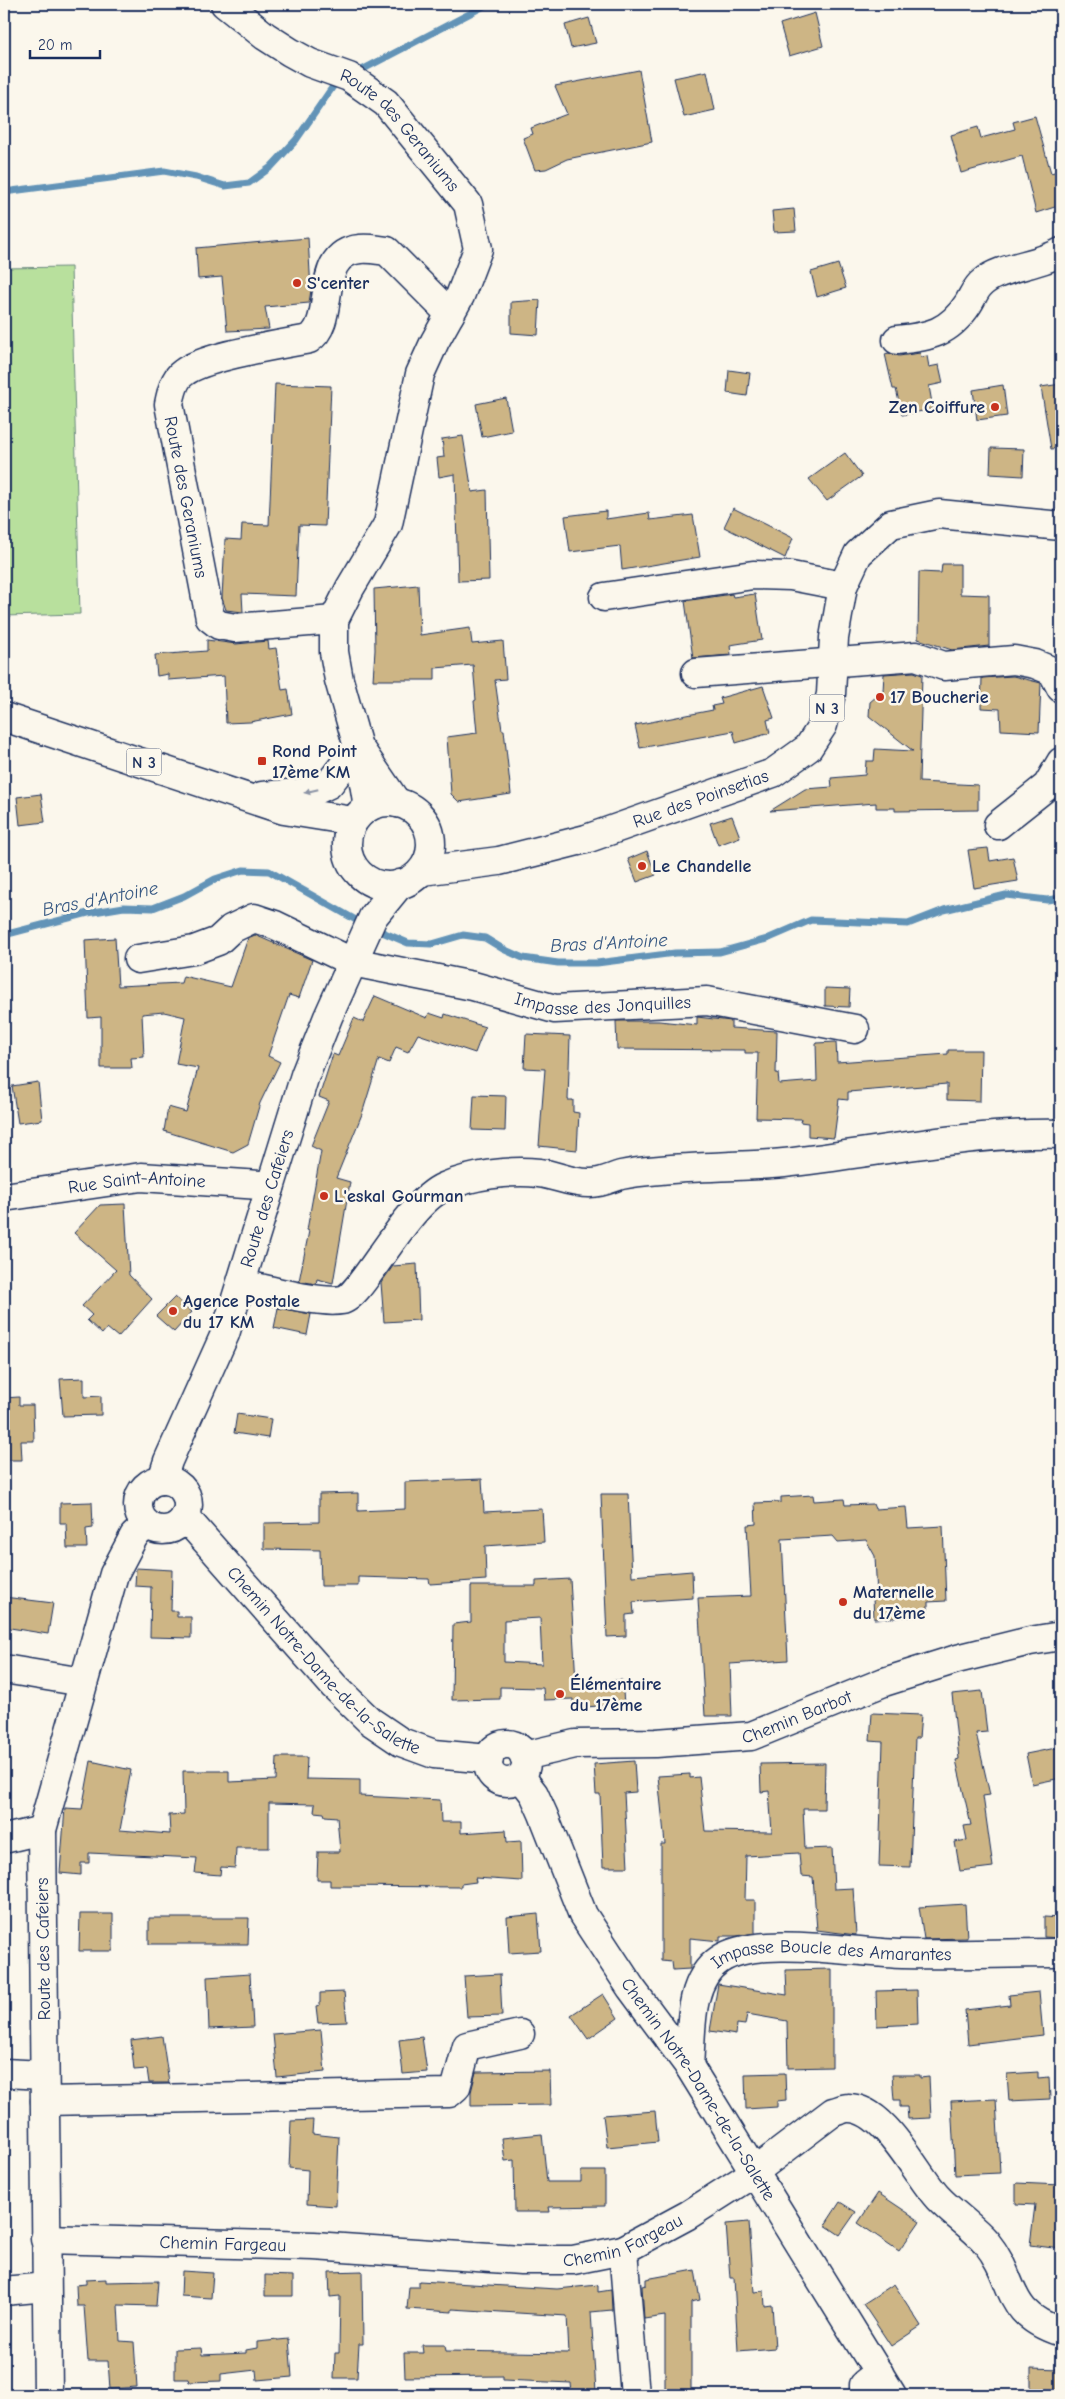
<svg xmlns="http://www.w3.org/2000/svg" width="1065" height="2399" font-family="'Comic Neue',sans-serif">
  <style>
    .green { fill: #b8e09d; stroke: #6a887e }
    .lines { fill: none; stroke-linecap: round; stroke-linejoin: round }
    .stream { stroke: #6293b7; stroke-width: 7 }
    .building { fill: #cdb585; stroke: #1b2f5e; fill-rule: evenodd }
    .minor-casing { stroke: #1b2f5e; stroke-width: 31 }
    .major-casing { stroke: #1b2f5e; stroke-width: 31 }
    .minor { stroke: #fbf7ec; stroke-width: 28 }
    .major { stroke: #fbf7ec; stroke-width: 28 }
    .oneway { fill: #8b93a5 }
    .poi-dot { fill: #c8321e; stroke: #fbf7ec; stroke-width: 2 }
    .labels { text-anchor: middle; stroke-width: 5; stroke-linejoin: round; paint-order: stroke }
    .shield { fill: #fbf7ec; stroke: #5e6b89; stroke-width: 1 }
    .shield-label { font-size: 16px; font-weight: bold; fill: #1b2f5e }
    .street-label { font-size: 18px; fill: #1b2f5e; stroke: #fbf7ec }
    .poi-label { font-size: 18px; font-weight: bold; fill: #1b2f5e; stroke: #fbf7ec; text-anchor: start }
    .water-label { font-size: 19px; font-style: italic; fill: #385983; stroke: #fbf7ec }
  </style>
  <rect width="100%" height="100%" fill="#fbf7ec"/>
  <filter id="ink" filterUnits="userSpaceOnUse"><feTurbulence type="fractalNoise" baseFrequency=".02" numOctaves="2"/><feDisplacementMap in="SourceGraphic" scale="10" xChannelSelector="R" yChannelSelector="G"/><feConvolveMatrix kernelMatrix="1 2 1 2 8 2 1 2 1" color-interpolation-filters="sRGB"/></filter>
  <g filter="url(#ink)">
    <path class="green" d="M71 267 80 614 4 616V268Z"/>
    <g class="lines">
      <path class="stream" d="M354 74 488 4
        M4 192 164 171 196 177 225 186 249 183 271 167 296 140 334 85 340 81
        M373 928 408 943 432 944 463 935 485 938 503 949 523 958 558 963H597L675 953 720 952 767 939 811 920 908 924 944 910 1006 895 1047 900 1061 898
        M4 935 88 913 124 907 153 908 184 896 215 879 243 870 269 871 363 924"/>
    </g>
    <path class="building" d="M815 13 823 46 789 56 780 24Z
      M589 18 596 43 571 48 565 25Z
      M639 70 652 142 567 159 546 169 535 170 523 138 533 134 531 128 567 114 555 86Z
      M707 71 715 110 684 117 674 78Z
      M1035 116 1051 173 1061 170V205L1036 213 1022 156 961 173 951 135 978 127 981 138 1015 129 1013 122Z
      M794 209 796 231 774 232 772 211Z
      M308 238 311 290 309 303 265 307 269 329 227 331 222 277 198 279 196 248Z
      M838 264 846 288 817 297 811 272Z
      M540 300 538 335 511 333V302Z
      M889 353 899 356 920 353 921 357 927 356 929 367 939 365 943 383 929 386 933 409 902 415 896 389H893L885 354Z
      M729 370 750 373 747 396 727 393Z
      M275 384 331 386 325 526 299 525 296 596 242 594 243 612 226 610 222 598 225 539 241 540 242 524 269 525Z
      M1061 384V448L1051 449 1041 387Z
      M1003 385 1007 416 977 420 973 390Z
      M506 398 512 431 482 437 476 404Z
      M463 436 472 492 487 490 489 580 458 581 455 474 439 477 437 458 444 457 442 439Z
      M991 448 1024 449 1023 476 990 474Z
      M845 453 862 476 827 501 809 479Z
      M733 508 793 538 785 558 724 527Z
      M606 511V519L649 513 650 520 693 515 700 557 622 570 620 546 570 552 565 516Z
      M942 564H960V594L989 595V646L952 650 918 639 919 572 941 573Z
      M418 585 420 635 470 628 472 644 503 641 506 679 495 680 502 730H504L511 794 459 802 451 794 447 737 477 733 474 701 476 700 473 665 435 668V680H373L375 650 374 589Z
      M732 594 733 597 755 594 762 640 730 645 731 655 693 658 685 601Z
      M207 640 236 644 268 641 269 649 276 648 282 690 288 689 292 714 250 722 226 723 224 676 168 680V674L157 676 155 655 207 651Z
      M914 672 922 675 919 782 978 785V810L895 811V808H876V803L770 811 805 789 832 787 831 778 865 775 866 761H874L875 749 913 751 869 716 870 702 883 691 884 674Z
      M1013 676 1041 683 1039 732 1001 730 1000 709 981 708 982 678Z
      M763 686 774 718 767 720 770 733 736 743 733 731 640 748 635 725 713 710 712 706 722 704 720 698Z
      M41 794 45 822 20 825 17 797Z
      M732 816 740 837 718 845 710 823Z
      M988 848 990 861 1013 857 1018 881 974 888 968 850Z
      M647 851 656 875 637 882 628 859Z
      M255 935 312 960 299 998 289 995 268 1056 280 1062 260 1103 248 1144 233 1152 164 1131 168 1107 186 1112 198 1068 176 1064 185 1017 164 1012 142 1014 144 1057 131 1058 132 1068H101V1017L88 1018 85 940 115 938 118 986 181 983 183 976 231 987 248 938Z
      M825 988 850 989 849 1007 825 1006Z
      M375 996 427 1018 429 1013 444 1018 445 1014 485 1027 475 1053 418 1034 408 1052 396 1047 389 1063 379 1059 362 1114 336 1178 350 1182 333 1283 317 1279 316 1284 299 1281 309 1231 307 1230 321 1151 311 1146 329 1101 319 1097 333 1054 338 1056 354 1018 363 1022Z
      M697 1017 731 1021V1028L777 1031 776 1073H778L779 1084 817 1081 816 1043 836 1042 837 1062 948 1054V1050H981L980 1101 947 1100V1084L848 1092V1100L839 1099 834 1138 808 1136V1123L800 1122 801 1119 756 1118 758 1053H745V1050L617 1049 616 1021H659L697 1025Z
      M526 1034 570 1036 568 1100H573V1112L579 1113 577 1150 539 1146 545 1069 524 1068Z
      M38 1082 42 1120 18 1123 12 1086Z
      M474 1095 506 1096 505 1131 472 1130Z
      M125 1204 129 1275 152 1299 118 1337 107 1328 102 1334 87 1320 92 1315 82 1306 116 1270 74 1233 100 1205Z
      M417 1264 419 1320 384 1322 381 1283 393 1266Z
      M175 1297 192 1312 174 1332 156 1316Z
      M278 1308 311 1314 307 1335 274 1328Z
      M84 1378V1397L101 1396V1415L63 1416 60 1379Z
      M19 1397V1405H33L34 1441H21L22 1460H4V1398Z
      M237 1414 271 1419 268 1438 234 1433Z
      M482 1479 484 1512 542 1509 544 1542 485 1546 486 1580 430 1584 429 1579 358 1577V1586H321L320 1550 264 1549V1523L319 1522V1494L358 1493V1511L405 1509V1482Z
      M601 1494H628L632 1576 692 1571 693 1598 633 1602 634 1614 626 1615V1636L607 1637Z
      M813 1495 814 1501 844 1499 845 1505 873 1504 875 1509 906 1507 908 1528 943 1526 946 1601 928 1602V1616L874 1619 873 1598 877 1597 875 1556 866 1540 838 1542 833 1536 782 1539 788 1660 730 1664 732 1716H705L698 1598 751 1596 747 1525 756 1524 755 1503 781 1502V1497Z
      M92 1502 93 1528 86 1529 87 1548H67L66 1523H60V1503Z
      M136 1568 172 1570 171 1611H177V1617H191V1638L150 1637 151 1587 135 1586Z
      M570 1579 576 1682 622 1680 624 1704 573 1708V1699L544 1700 543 1688 500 1687V1699L452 1700 453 1624 471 1622V1586H536V1581ZM540 1618 542 1664 504 1662V1620Z
      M4 1597 53 1603 48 1634 4 1627Z
      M982 1691 987 1732 976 1733 990 1795 983 1796 993 1867 960 1871 955 1842 967 1840 964 1826 971 1825 956 1760 959 1759 952 1694Z
      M872 1713 921 1715 919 1738H915L910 1867 879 1866 883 1742 870 1741Z
      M1061 1747V1778L1032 1784 1026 1754Z
      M277 1757H307L306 1779 360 1780V1796L440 1800 441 1822H461V1833L506 1830 507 1842 521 1841 522 1881 475 1878 476 1882 461 1884V1887L330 1886V1880H317L318 1852H340L337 1817 325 1816 324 1813 314 1812 315 1804 269 1803V1848H236L235 1868 221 1867 220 1875 195 1873 197 1858 89 1853V1863H81V1875L60 1873 65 1808 82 1809 91 1761 131 1770 120 1830 170 1834 169 1815 184 1814 183 1771H229V1782L276 1780Z
      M634 1761 636 1792 624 1793 628 1867H603L600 1794H596L594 1764Z
      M825 1763 824 1809H803L805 1849 832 1848 834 1889 853 1888 856 1935 817 1930 813 1877 801 1876 799 1853 746 1856 745 1900H755V1933L737 1936H720V1941L690 1938V1969L673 1970 672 1962 661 1961V1844H665L658 1776 690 1774V1778L699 1777 705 1831 772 1832 769 1791 761 1792 760 1764Z
      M965 1904 967 1938 924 1939 919 1907Z
      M80 1914H113V1951H79Z
      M538 1914 541 1951 509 1953 507 1917Z
      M1044 1917 1061 1918V1938L1044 1937Z
      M149 1918H249L248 1944H149Z
      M832 1969V2067L788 2068 787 2021 747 2014 745 2025 737 2024 736 2035 710 2031 718 1984 787 1995 786 1970Z
      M250 1974 253 2027 209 2029 207 1977Z
      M500 1974 502 2016 467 2017 464 1976Z
      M917 1990 918 2024 877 2026 876 1991Z
      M344 1992 347 2022 318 2023 316 2006 320 2005V1993Z
      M1039 1992 1043 2035 968 2044 965 2010 1010 2005 1009 1995Z
      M603 1994 618 2018 588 2039 571 2015Z
      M321 2030 325 2072 277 2077 273 2034Z
      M162 2036 169 2083H149L147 2069 134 2070 131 2040Z
      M422 2037 427 2072 403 2074 399 2040Z
      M550 2071 551 2105 471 2106V2092L476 2072Z
      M1038 2072V2078L1049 2077 1050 2099 1009 2101 1007 2074Z
      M785 2073 786 2100 777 2101V2107L746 2109 745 2074Z
      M892 2075H920V2078L929 2077 931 2118 908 2119 907 2107H900V2100H894Z
      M996 2099 1000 2173 955 2175 951 2101Z
      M655 2111 658 2142 607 2147 603 2115Z
      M313 2120 312 2134 339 2137 336 2206 307 2204 308 2170 289 2168 291 2121Z
      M542 2134 547 2182H581V2171H605V2206L549 2207 550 2212H515L514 2160 505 2161 502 2138Z
      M1016 2183 1061 2185V2249L1030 2245 1035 2205 1016 2204Z
      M878 2193 920 2221 899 2251 858 2223Z
      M840 2202 856 2212 840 2235 825 2225Z
      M749 2222 754 2292 764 2291 765 2306 772 2305 775 2348 738 2351 734 2278H730L726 2224Z
      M695 2270 700 2300 691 2302V2395H665V2316L644 2319 642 2286 646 2285V2279Z
      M182 2271 213 2273 211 2298 181 2296Z
      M362 2271 363 2344H359L357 2378H334L335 2353H339L340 2296 330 2297 329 2272Z
      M265 2275 293 2276V2296H265Z
      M106 2279V2282L158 2281 156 2306 118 2305 120 2341 134 2342 137 2387 110 2389 108 2361H88L84 2306H77L76 2285 86 2284V2280Z
      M419 2281 557 2289 598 2285V2292L611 2290 612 2310 591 2312 596 2392 572 2393 571 2383 503 2380V2376L405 2377 404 2353H423L422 2345H445L446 2351 569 2353 567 2316 452 2309V2312L407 2309 409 2287H419Z
      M894 2284 921 2326 891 2346 863 2304Z
      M289 2339 292 2377 257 2380 256 2370 221 2374V2381L189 2382 188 2379H175V2349L201 2348 202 2355 246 2353V2350L257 2348V2342Z
      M1031 2368 1061 2369V2395H1031Z"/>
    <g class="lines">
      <defs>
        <g id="minor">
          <path id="s1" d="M225 4 265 36 290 52 310 63 349 77 386 103 468 204 478 249 460 296 435 341 420 374 388 524 350 588 334 620V652L339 680 358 747 368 807"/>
          <path d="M897 340C929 337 949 333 968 304 973 296 976 287 983 282 1000 267 1039 265 1061 252"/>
          <path d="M604 597 753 575 791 576 843 586"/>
          <path d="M334 620 235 628 219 625 210 618 169 404C171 394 174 379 183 373 204 356 280 345 309 339 338 321 312 253 360 249 369 248 378 250 387 251L450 314"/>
          <path d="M696 673 916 656 944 666 1014 660 1035 664 1052 671 1061 688"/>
          <path d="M362 752 397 803"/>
          <path d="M998 825 1047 786 1061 762"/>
          <path id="s2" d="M138 959 194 950 218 941 231 929 254 918 275 925 352 962 473 986 555 1009 707 1001 855 1029"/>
          <path id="s3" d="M4 1197 141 1177 260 1185 270 1188"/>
          <path d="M242 1284C268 1289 317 1304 342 1300 362 1297 405 1204 444 1187 472 1175 509 1170 539 1173 557 1175 572 1184 591 1183 602 1183 611 1178 621 1175 634 1172 648 1171 660 1170 702 1166 743 1167 784 1163 877 1153 968 1132 1061 1134"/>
          <path id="s4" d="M162 1480 168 1461 225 1334 305 1075 328 1017 373 917 400 884"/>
          <circle cx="163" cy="1505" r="25"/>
          <path id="s5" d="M185 1517 334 1686 370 1721 401 1742 434 1754 489 1759"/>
          <path d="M4 1669 83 1682"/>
          <circle cx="507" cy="1763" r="19"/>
          <path id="s6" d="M524 1756 575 1744 656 1743 751 1736 884 1682 957 1659 1030 1641 1061 1636"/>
          <path id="s7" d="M521 1777 534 1794 543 1814 583 1915 631 1988 689 2066 892 2395"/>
          <path d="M4 1839 42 1830"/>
          <path id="s8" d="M689 2066C692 2033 687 1982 719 1960 756 1934 856 1953 902 1954 953 1955 1005 1953 1057 1953"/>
          <path d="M4 2073 44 2075"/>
          <path d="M45 2101 449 2093 456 2087 467 2046 520 2034"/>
          <path id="s9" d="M45 2239 314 2246 521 2260H573L623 2250 688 2215 746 2178 833 2112C838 2111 844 2108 848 2108 885 2107 916 2175 938 2198 953 2214 972 2226 986 2242 1018 2281 1002 2313 1061 2332"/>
          <path d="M623 2250 635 2395"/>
          <path d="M4 2291 46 2287"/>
          <path d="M48 2395 42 1830 114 1574 134 1536 147 1524"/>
          <path d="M864 2395V2385L879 2373"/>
        </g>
        <g id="major">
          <path d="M4 717 284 810 353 821"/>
          <path d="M262 796 312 792 329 784 358 747"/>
          <circle cx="389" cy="844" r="42"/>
          <path id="s10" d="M422 871 499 861 586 839 773 773 808 748 823 725 831 694 834 638 843 586 858 554 891 524 939 514 1061 526"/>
        </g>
      </defs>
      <use href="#minor" class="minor-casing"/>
      <use href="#major" class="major-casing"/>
      <use href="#minor" class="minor"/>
      <use href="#major" class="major"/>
    </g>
    <defs><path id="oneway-solid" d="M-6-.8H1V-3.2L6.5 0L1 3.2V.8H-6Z" transform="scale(1.25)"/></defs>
    <use class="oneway" href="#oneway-solid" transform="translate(311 791) rotate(166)"/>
  </g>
  <g class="poi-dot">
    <circle cx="297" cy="283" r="5"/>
    <circle cx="995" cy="407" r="5"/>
    <circle cx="880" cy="697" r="5"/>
    <rect x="257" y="756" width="10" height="10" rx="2.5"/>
    <circle cx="642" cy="866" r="5"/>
    <circle cx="324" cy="1196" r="5"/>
    <circle cx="173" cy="1311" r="5"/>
    <circle cx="843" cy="1602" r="5"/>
    <circle cx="560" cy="1694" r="5"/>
  </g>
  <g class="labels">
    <g class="shield">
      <rect x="809.5" y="694.5" width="35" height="27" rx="4"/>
      <rect x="126.5" y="748.5" width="35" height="27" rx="4"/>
    </g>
    <g class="shield-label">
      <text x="827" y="714">N 3</text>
      <text x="144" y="768">N 3</text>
    </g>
    <g class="street-label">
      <text dy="6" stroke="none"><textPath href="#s1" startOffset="219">Route des Geraniums</textPath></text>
      <text transform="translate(186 497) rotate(79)" y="6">Route des Geraniums</text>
      <text dy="6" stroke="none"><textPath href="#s10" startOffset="289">Rue des Poinsetias</textPath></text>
      <text dy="6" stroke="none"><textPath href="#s2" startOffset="489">Impasse des Jonquilles</textPath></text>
      <text dy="6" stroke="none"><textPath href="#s3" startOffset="134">Rue Saint-Antoine</textPath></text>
      <text dy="6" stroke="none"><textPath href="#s4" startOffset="301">Route des Cafeiers</textPath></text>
      <text dy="6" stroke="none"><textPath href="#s5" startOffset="201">Chemin Notre-Dame-de-la-Salette</textPath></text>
      <text dy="6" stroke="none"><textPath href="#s6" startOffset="278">Chemin Barbot</textPath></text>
      <text transform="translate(43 1949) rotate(-91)" y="6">Route des Cafeiers</text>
      <text dy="6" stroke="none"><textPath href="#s8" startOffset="228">Impasse Boucle des Amarantes</textPath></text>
      <text dy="6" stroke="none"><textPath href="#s7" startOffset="361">Chemin Notre-Dame-de-la-Salette</textPath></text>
      <text dy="6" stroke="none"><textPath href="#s9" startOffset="582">Chemin Fargeau</textPath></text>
      <text dy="6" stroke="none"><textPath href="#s9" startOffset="178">Chemin Fargeau</textPath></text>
    </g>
    <g class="poi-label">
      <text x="307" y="289">S'center</text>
      <text x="985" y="413" text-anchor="end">Zen Coiffure</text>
      <text x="890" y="703">17 Boucherie</text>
      <text x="272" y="757">Rond Point<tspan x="272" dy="21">17ème KM</tspan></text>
      <text x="652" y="872">Le Chandelle</text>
      <text x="334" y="1202">L'eskal Gourman</text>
      <text x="183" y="1307">Agence Postale<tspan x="183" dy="21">du 17 KM</tspan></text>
      <text x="853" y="1598">Maternelle<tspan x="853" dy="21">du 17ème</tspan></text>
      <text x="570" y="1690">Élémentaire<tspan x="570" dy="21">du 17ème</tspan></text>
    </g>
    <g class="water-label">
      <text transform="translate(100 898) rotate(-11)" y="7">Bras d'Antoine</text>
      <text transform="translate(609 942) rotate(-3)" y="7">Bras d'Antoine</text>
    </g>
  </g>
  <rect width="1065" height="2399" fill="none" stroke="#fbf7ec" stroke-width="20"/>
  <rect x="10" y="10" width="1045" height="2379" fill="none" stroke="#1b2f5e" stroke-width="2" filter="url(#ink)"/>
  <path d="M30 50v8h70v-8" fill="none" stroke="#1b2f5e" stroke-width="2.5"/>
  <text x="38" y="50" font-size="15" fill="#1b2f5e" stroke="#fbf7ec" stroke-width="4" paint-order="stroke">20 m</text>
</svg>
